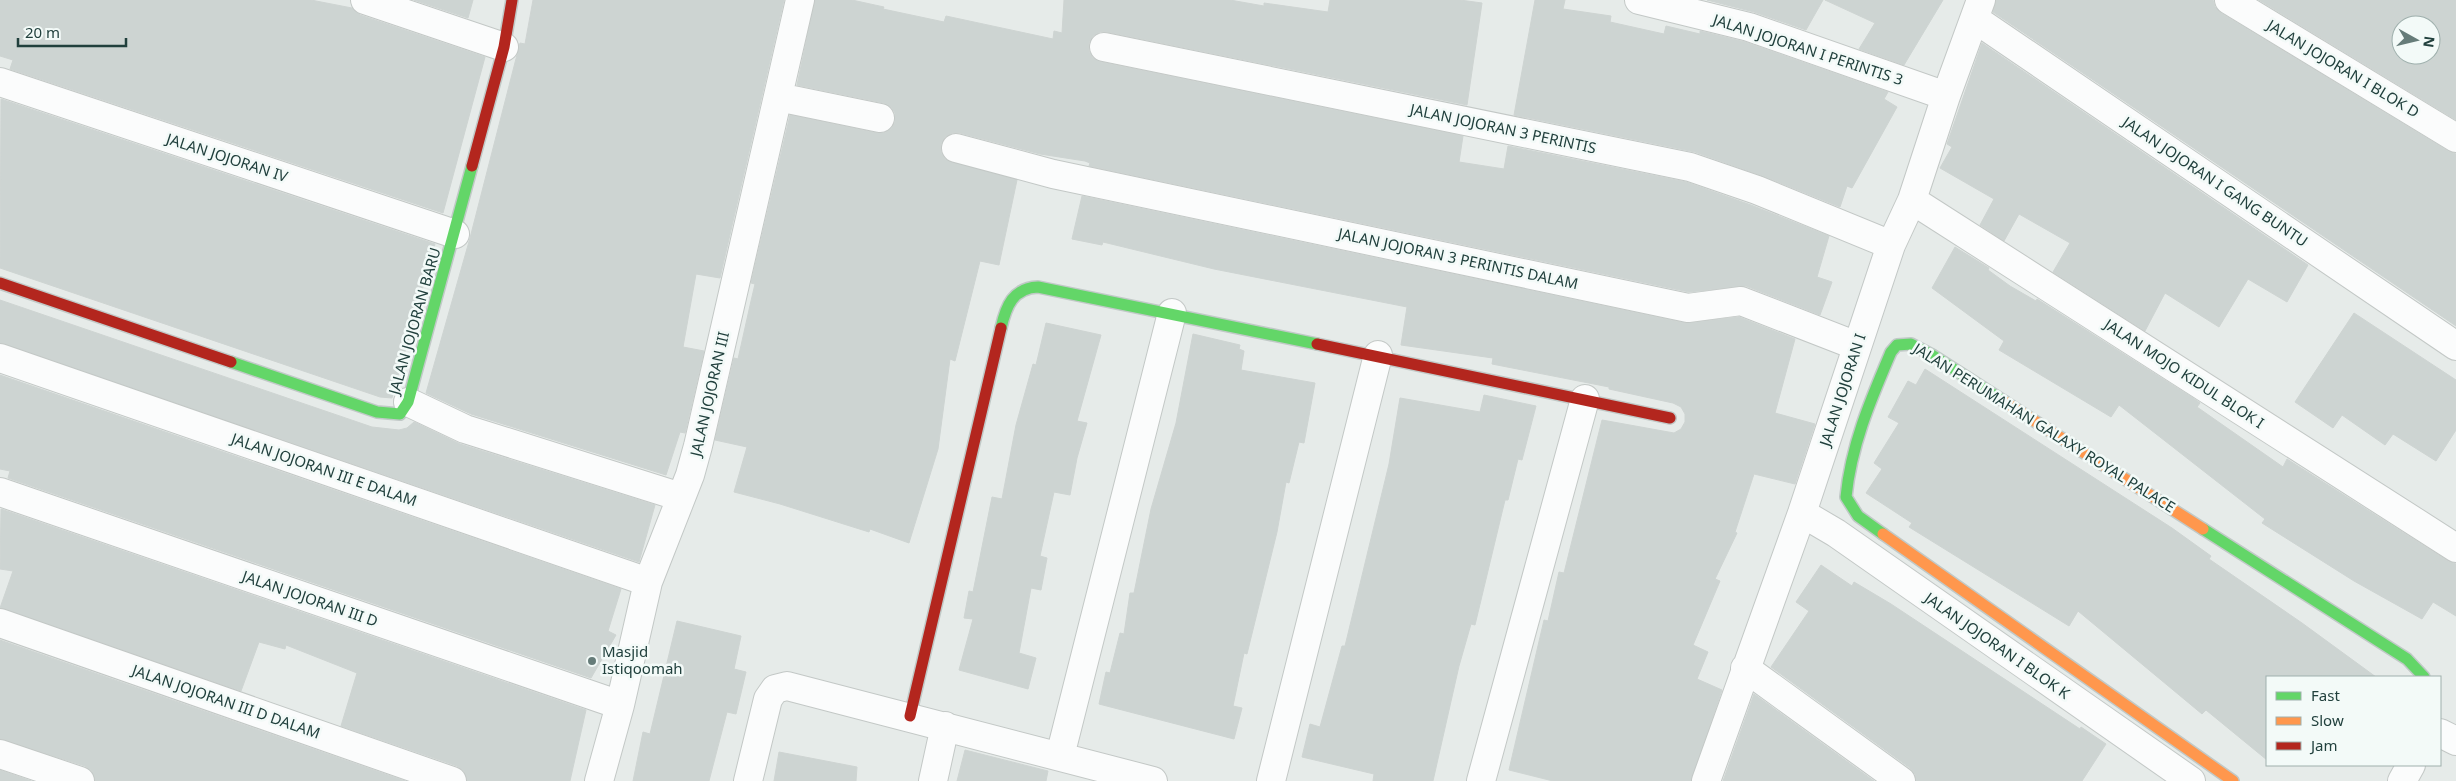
<svg xmlns="http://www.w3.org/2000/svg" width="2456" height="781" font-family="'Noto Sans',sans-serif">
  <style>
    .building { fill: #cdd4d2; stroke: #ced4d2; fill-rule: evenodd }
    .lines { fill: none; stroke-linecap: round; stroke-linejoin: round }
    .street-casing { stroke: #c3c8c6; stroke-width: 30 }
    .fast-casing { stroke: #c1c9c7; stroke-width: 14 }
    .slow-casing { stroke: #c1c9c7; stroke-width: 14 }
    .jam-casing { stroke: #c1c9c7; stroke-width: 14 }
    .street { stroke: #fbfcfc; stroke-width: 28 }
    .fast { stroke: #63d668; stroke-width: 11 }
    .slow { stroke: #ff974d; stroke-width: 11 }
    .jam { stroke: #b3261e; stroke-width: 11 }
    .poi-dot { fill: #667c79; stroke: #f3faf8; stroke-width: 2 }
    .labels { text-anchor: middle; stroke-width: 5; stroke-linejoin: round; paint-order: stroke }
    .street-label { font-size: 15px; fill: #21403d; stroke: #f3faf8 }
    .poi-label { font-size: 15px; fill: #21403d; stroke: #f3faf8; text-anchor: start }
  </style>
  <rect width="100%" height="100%" fill="#e6ebe9"/>
  <path class="building" d="M0 0H311L352 8 360 15 485 57 443 213 10 69 13 60 0 56Z
    M414 0H473L468 18Z
    M533 0H784L720 278 696 274 683 347 704 351 685 433 680 432 666 475 471 414 426 393 470 238 520 43 525 44Z
    M815 0H852L884 7 883 9 944 22 946 16 1053 39 1054 31 1062 33 1064 0H1230L1264 6V3L1328 12 1330 0H1460L1482 3 1467 105 1107 32H1100L1093 36 1089 43V51L1093 58 1101 62 1463 136 1459 162 1504 169 1508 146 1686 182 1751 205 1829 236 1817 277 1832 282 1820 315 1746 286 1689 292 1089 166 1090 163 1085 161 1040 154 960 133H952L945 137 941 144V152L945 159 1017 180 999 265 980 261 955 361 950 359 938 449 909 543 870 529 869 532 780 504 734 492 747 447 715 440 734 358 738 359 751 301 755 284 751 283 790 115 877 133H884L891 129 895 122V113L891 107 884 103 797 85Z
    M1535 0H1565L1563 9 1611 16 1610 22 1664 34 1666 26 1700 34V31L1745 42 1888 92 1884 99 1897 107 1852 188 1847 186 1840 207 1763 176 1695 152 1514 115Z
    M1707 0H1823L1806 30 1754 12Z
    M1825 0H1943L1904 65 1859 49 1875 23Z
    M1996 0H2213L2215 7 2221 13 2448 151 2456 154V326L1993 12Z
    M2259 0H2456V120ZM2401 25H2431V55H2401Z
    M1982 43 2308 265 2287 302 2248 279 2219 327 2165 293 2145 331 2053 272 2070 243 2019 214 2004 241 1980 225 1994 199 1940 168 1952 147 1947 144Z
    M1 99 435 244 392 398 380 397 0 268Z
    M1082 196 1685 323 1739 317 1795 339 1775 413 1815 424 1795 484 1754 474 1735 532 1737 533 1715 579 1720 581 1693 645 1708 652 1697 679 1722 690 1691 781H1553L1509 770 1544 620 1548 621 1559 572 1564 573 1602 420 1674 433 1681 429 1685 422V414L1681 407 1673 403 1609 389V387L1492 364 1493 358 1401 345 1407 307 1214 269 1103 242 1102 245 1072 239Z
    M1955 247 1989 268 1988 270 2010 286 2036 301 2037 299 2193 398 2200 403 2197 407 2283 467 2287 459 2448 561 2456 564V616L2433 602 2422 619 2354 581 2262 523 2265 519 2119 405 2111 417 1999 350 2004 341 1932 288Z
    M0 300 372 427 399 430 407 428 414 422 460 444 655 505 639 562 0 343Z
    M2354 313 2456 380V430L2436 461 2393 434 2385 445 2342 415 2333 428 2295 402Z
    M1046 323 1101 335 1077 421 1087 423 1077 458 1070 495 1054 492 1040 556 1047 558 1041 590 1031 588 1019 653 1036 658 1028 689 959 670 973 619 964 618 969 591 973 592 992 497 1002 499 1016 425 1033 364 1036 365Z
    M1193 334 1240 345 1239 349 1244 351 1241 370 1315 383 1304 443 1299 442 1289 483 1286 482 1277 532 1247 654 1244 653 1233 706 1242 708 1234 739 1099 704 1106 672 1110 673 1120 633 1124 634 1130 593H1134L1151 509 1176 423Z
    M1925 369 2172 528 2211 556 2209 559 2302 623 2376 677H2267V760L2206 710 2202 714 2078 611 2069 626 1909 527 1912 523 1866 493 1882 469 1874 463 1899 423 1888 417 1908 381 1916 385Z
    M0 375 621 589 608 631 616 635 591 678 8 478 10 471 0 469Z
    M1484 395 1536 406 1522 460 1518 459 1508 500H1505L1475 625 1471 624 1459 666 1433 781H1373L1374 774 1302 757 1310 724 1320 727 1342 646H1345L1389 464 1400 398 1480 412Z
    M1 509 586 710 570 781H467L464 771 457 766 341 726 357 673 286 645 285 649 259 642 241 691 0 608 13 571 0 569Z
    M1821 565 1852 586 1854 582 1891 604 2080 729 2081 727 2106 744 2082 781H1916L1915 774 1910 768 1771 667 1809 611 1796 602Z
    M677 621 741 636 734 669 746 672 736 714 727 712 709 781H633L643 732 650 734Z
    M0 640 405 781H95L92 771 85 766 0 739Z
    M1754 694 1874 781H1723Z
    M965 750 1048 771 1046 781H957Z
    M779 752 857 767 856 781H774Z
    M0 770 31 781H0Z"/>
  <g class="lines">
    <defs>
      <path id="street" d="M365 0 504 47
        M1639 0 1749 27 1946 96
        M2229 0 2456 138
        M1975 19 2456 346
        M1104 47 1690 167 1757 190 1891 245
        M0 82 455 234
        M778 97 880 118
        M956 148 1053 174 1688 308 1741 301 1857 346
        M1912 200 2456 548
        M0 358 648 582
        M408 402 465 429 681 497
        M0 492 620 705
        M1802 513 1836 533 2191 781
        M0 623 452 781
        M1745 668 1901 781
        M2440 733 2456 741
        M0 754 80 781
        M1060 756 1172 313
        M599 781 620 705 648 582 690 475 698 446 800 0
        M748 781 768 699 775 689 787 686 1153 781
        M933 781 945 726
        M1271 781 1378 355
        M1481 781 1585 399
        M1706 781 1802 513 1891 245 1912 200 1946 96 1981 0
        M2402 781 2411 765"/>
      <path id="fast" d="M1001 328C1006 306 1013 288 1038 287L1317 344
        M231 362 377 412 400 414 408 402 472 166
        M2203 529 2407 659 2424 677
        M1883 534 1858 516 1846 497C1851 445 1871 399 1891 352L1897 345 1911 344 1932 355 2005 402"/>
      <path id="slow" d="M2005 402 2203 529
        M1883 534 2233 781"/>
      <path id="jam" d="M472 166 504 47 512 0
        M0 283 231 362
        M1317 344 1670 418
        M910 716 1001 328"/>
    </defs>
    <use href="#street" class="street-casing"/>
    <use href="#fast" class="fast-casing"/>
    <use href="#slow" class="slow-casing"/>
    <use href="#jam" class="jam-casing"/>
    <use href="#street" class="street"/>
    <use href="#fast" class="fast"/>
    <use href="#slow" class="slow"/>
    <use href="#jam" class="jam"/>
  </g>
  <circle class="poi-dot" cx="592" cy="661" r="5"/>
  <g class="labels">
    <g class="street-label">
      <text transform="translate(1808 50) rotate(18)" y="5">JALAN JOJORAN I PERINTIS 3</text>
      <text transform="translate(2343 69) rotate(31)" y="5">JALAN JOJORAN I BLOK D</text>
      <text transform="translate(1503 129) rotate(12)" y="5">JALAN JOJORAN 3 PERINTIS</text>
      <text transform="translate(227 158) rotate(18)" y="5">JALAN JOJORAN IV</text>
      <text transform="translate(2215 182) rotate(34)" y="5">JALAN JOJORAN I GANG BUNTU</text>
      <text transform="translate(1458 259) rotate(12)" y="5">JALAN JOJORAN 3 PERINTIS DALAM</text>
      <text transform="translate(415 321) rotate(-74)" y="5">JALAN JOJORAN BARU</text>
      <text transform="translate(2184 374) rotate(33)" y="5">JALAN MOJO KIDUL BLOK I</text>
      <text transform="translate(1843 390) rotate(-72)" y="5">JALAN JOJORAN I</text>
      <text transform="translate(710 394) rotate(-77)" y="5">JALAN JOJORAN III</text>
      <text transform="translate(2044 428) rotate(32)" y="5">JALAN PERUMAHAN GALAXY ROYAL PALACE</text>
      <text transform="translate(324 470) rotate(19)" y="5">JALAN JOJORAN III E DALAM</text>
      <text transform="translate(310 599) rotate(19)" y="5">JALAN JOJORAN III D</text>
      <text transform="translate(1997 646) rotate(35)" y="5">JALAN JOJORAN I BLOK K</text>
      <text transform="translate(226 702) rotate(19)" y="5">JALAN JOJORAN III D DALAM</text>
    </g>
    <g class="poi-label">
      <text x="602" y="657">Masjid<tspan x="602" dy="17">Istiqoomah</tspan></text>
    </g>
  </g>
  <rect x="2266" y="676" width="175" height="90" fill="#f3faf8" stroke="#9fb0ad"/>
  <rect x="2276" y="692" width="25" height="8" fill="#63d668" stroke="#9fb0ad"/>
  <text x="2311" y="701" font-size="15" fill="#21403d">Fast</text>
  <rect x="2276" y="717" width="25" height="8" fill="#ff974d" stroke="#9fb0ad"/>
  <text x="2311" y="726" font-size="15" fill="#21403d">Slow</text>
  <rect x="2276" y="742" width="25" height="8" fill="#b3261e" stroke="#9fb0ad"/>
  <text x="2311" y="751" font-size="15" fill="#21403d">Jam</text>
  <g transform="translate(2416 40) rotate(98)"><circle r="24" fill="#f3faf8" stroke="#9fb0ad"/>
  <path d="M0-4L9 19L0 12L-9 19Z" fill="#667c79"/>
  <text y="-8" font-size="14" font-weight="bold" text-anchor="middle" fill="#21403d">N</text>
  </g>
  <path d="M18 38v8h108v-8" fill="none" stroke="#21403d" stroke-width="2.5"/>
  <text x="25" y="38" font-size="15" fill="#21403d" stroke="#f3faf8" stroke-width="4" paint-order="stroke">20 m</text>
</svg>
